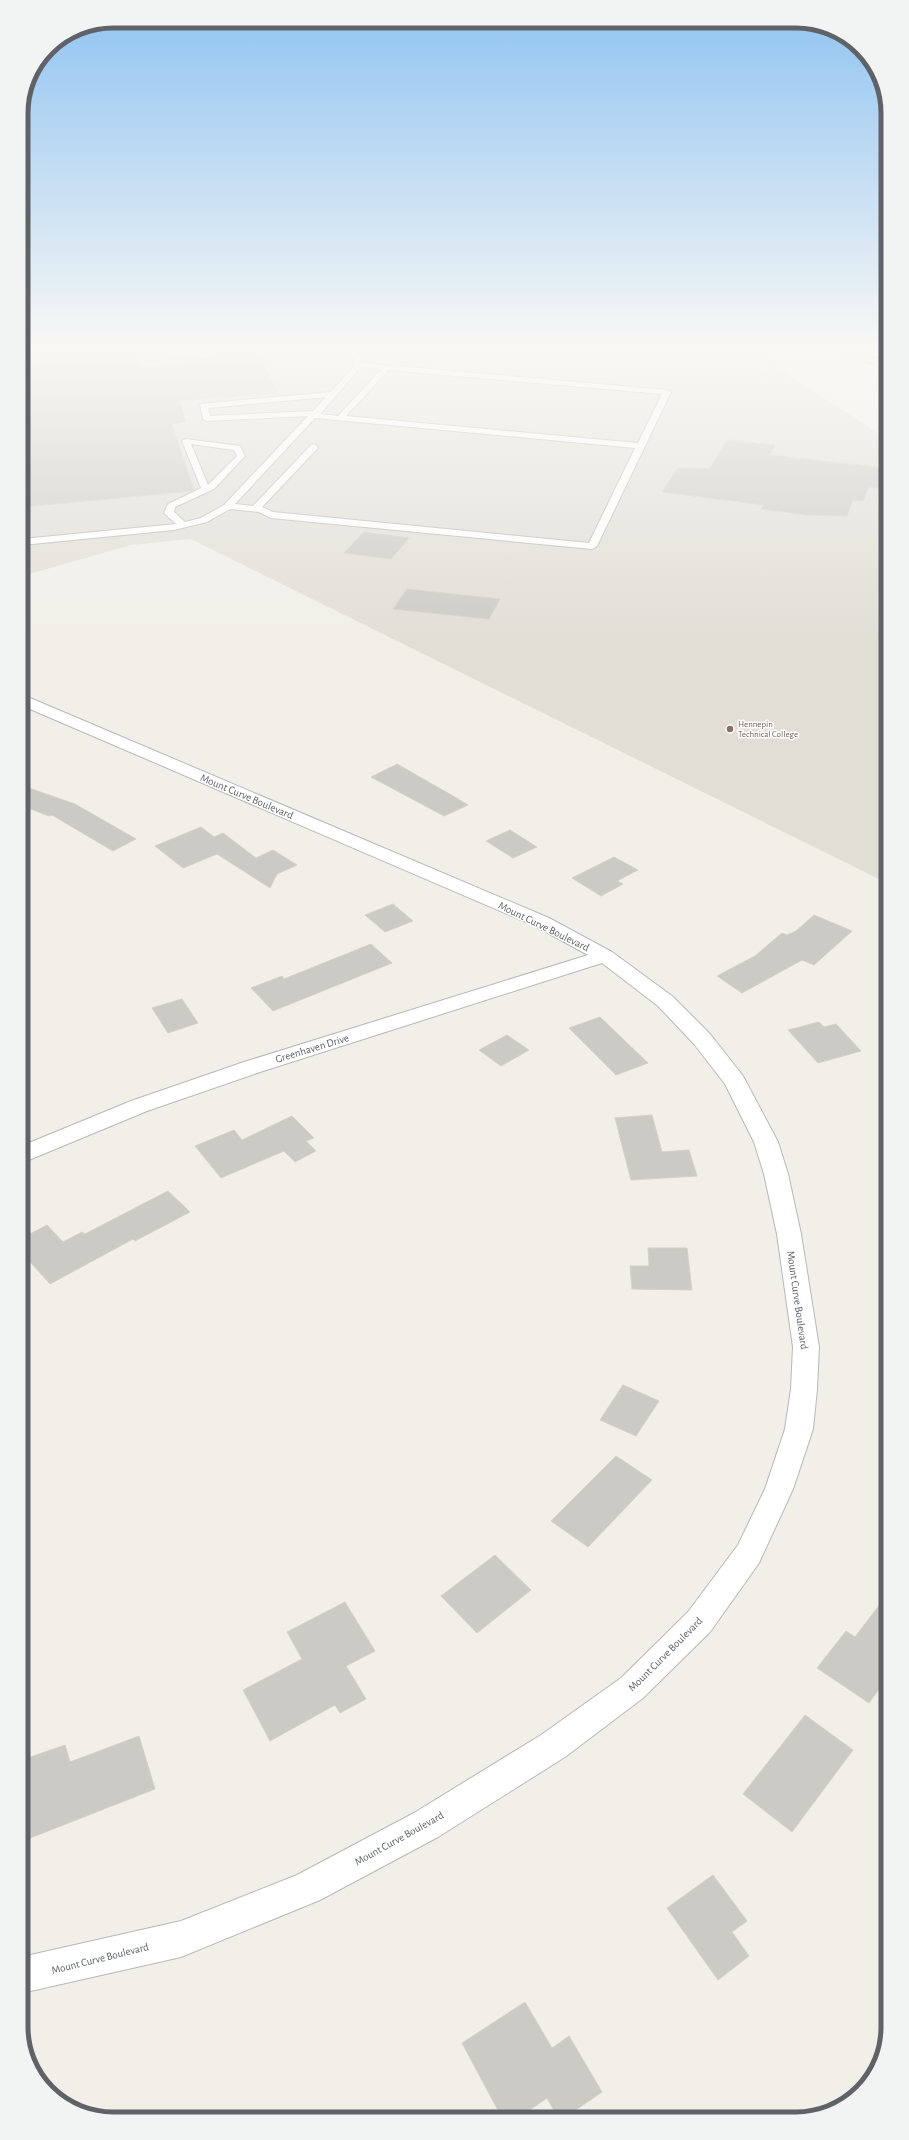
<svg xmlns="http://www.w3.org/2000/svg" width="909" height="2140" font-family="'Alegreya Sans',sans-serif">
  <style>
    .education { fill: #e1ded6 }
    .building { fill: #cccac5; stroke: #d6d1c6 }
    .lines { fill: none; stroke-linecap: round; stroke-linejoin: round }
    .service-casing { stroke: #b5b8bc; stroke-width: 2 }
    .minor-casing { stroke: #b5b8bc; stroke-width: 2 }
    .motorway-casing { stroke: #f9ab00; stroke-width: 2 }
    .service { fill: #fff; fill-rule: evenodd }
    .minor { fill: #fff; fill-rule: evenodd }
    .motorway { fill: #fde293; fill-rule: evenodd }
    .education-dot { fill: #8d6e63; stroke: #fff; stroke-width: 1.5 }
    .labels { text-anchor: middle; stroke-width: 3; stroke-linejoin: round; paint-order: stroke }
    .far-education-label { font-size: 9px; fill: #785e54; stroke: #fff; text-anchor: start }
    .street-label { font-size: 11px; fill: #5f6368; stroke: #fff }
    .rim { fill: none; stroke: #5f6368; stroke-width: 5 }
  </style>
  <rect width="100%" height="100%" fill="#f1efe8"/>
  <path class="education" d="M22 345H743L884 437 885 882 191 539 131 545 22 576Z"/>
  <path class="building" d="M133 345 140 367 186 363 184 360 258 354 278 393 179 401 186 422 172 424 194 490 192 491 22 507V369L40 367 37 353Z
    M727 440 775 445 770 455 884 468V489L869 487 863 501 853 500 847 516 807 515 761 509 764 505 662 492 678 468 709 469Z
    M364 532 409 538 391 559 344 553Z
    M407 589 500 599 489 619 393 609Z
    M397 764 453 796 468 805 444 816 371 777Z
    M23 786 75 804 136 839 113 851 52 815 49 816 23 806 28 801 23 798Z
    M201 827 214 837 223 833 256 858 273 850 297 865 277 874 270 888 217 854 183 868 155 846Z
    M510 830 537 847 513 858 486 841Z
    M614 857 638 870 617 881 623 884 601 896 572 878Z
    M393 904 413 921 385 932 365 915Z
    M814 915 852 931 814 965 802 960 742 993 717 976 755 956 782 933 787 935 796 931Z
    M371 944 392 963 273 1011 251 988 282 976 284 979Z
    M182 999 198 1023 168 1033 152 1008Z
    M600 1017 648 1063 616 1075 569 1028Z
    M819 1022 824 1027 836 1024 861 1051 818 1063 788 1030Z
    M507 1035 529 1050 501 1066 479 1050Z
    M652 1115 662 1152 689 1150 697 1176 631 1180 615 1118Z
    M292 1116 314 1138 306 1141 316 1151 295 1162 284 1151 221 1178 195 1146 234 1130 242 1140Z
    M168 1191 190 1212 135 1241 133 1239 50 1284 24 1255V1237L47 1225 63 1242 82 1232 85 1234Z
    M648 1248H687L692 1290 632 1289 630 1266H649Z
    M623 1385 659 1401 636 1436 600 1420Z
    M616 1456 652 1480 588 1547 551 1521Z
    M495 1555 531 1590 477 1633 441 1596Z
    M887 1595V1678L869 1703 817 1668 846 1631 855 1637Z
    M345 1602 375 1651 346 1666 366 1699 340 1713 335 1705 270 1741 243 1690 302 1659 287 1632Z
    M805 1715 853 1750 792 1832 743 1794Z
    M139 1736 155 1789 25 1840V1759L65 1745 70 1762Z
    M713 1875 747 1921 732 1932 749 1956 718 1980 667 1908Z
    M525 2002 552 2048 569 2036 602 2092 567 2116H557L547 2098 521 2116H501L462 2043Z"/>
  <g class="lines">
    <defs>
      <path id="service" d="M162 345H169L172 351 234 345H240L242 347 238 349 169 355 165 353Z
        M337 345C349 345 359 350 362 363L667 390 671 392 597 546 592 549 271 518 259 512 230 509 207 522 174 530 22 545V539L176 524 164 513 168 504 201 488 182 441 186 439 240 446 245 456 214 489 175 507 174 512 185 522 201 518 224 505 308 416 207 421 203 419 200 404 331 392 355 365 352 356ZM361 367 382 369 338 416 320 414ZM389 370 662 394 638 443 346 416ZM326 397 313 411 210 416 208 408ZM315 418 635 448 589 543 273 512 262 507 317 449 318 447 314 444 311 445 253 506 235 504ZM191 444 234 450 237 456 208 485Z"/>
      <path id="minor" d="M23 695 549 918 612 952 672 996 710 1034 743 1076 778 1142 788 1174 801 1234 819 1347 817 1389 813 1429 793 1489 759 1563 710 1632 643 1698 565 1757 438 1837 320 1900 181 1957 26 1992V1956L181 1921 297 1875 414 1813 541 1735 621 1678 688 1612 738 1545 765 1489 785 1429 791 1389 793 1347 777 1234 764 1174 754 1142 725 1084 694 1044 658 1006 602 963 260 1072 147 1111 24 1162V1145L131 1101 244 1062 588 955 535 926 23 706Z"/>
      <path id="motorway" d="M823 345H837L884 361V368L824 347Z"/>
    </defs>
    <use href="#service" class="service-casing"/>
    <use href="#minor" class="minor-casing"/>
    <use href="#motorway" class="motorway-casing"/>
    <use href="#service" class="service"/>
    <use href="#minor" class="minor"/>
    <use href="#motorway" class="motorway"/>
  </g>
  <linearGradient id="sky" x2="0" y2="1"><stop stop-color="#8fc3f1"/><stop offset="0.54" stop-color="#f9f8f5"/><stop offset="1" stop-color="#f9f8f5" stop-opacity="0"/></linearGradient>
  <rect width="909" height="644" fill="url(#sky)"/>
  <circle class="education-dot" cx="730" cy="729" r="4"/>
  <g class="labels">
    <g class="far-education-label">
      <text x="738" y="727">Hennepin<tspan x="738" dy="10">Technical College</tspan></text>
    </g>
    <g class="street-label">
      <text transform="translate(247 796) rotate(23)" y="4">Mount Curve Boulevard</text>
      <text transform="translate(544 926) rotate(26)" y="4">Mount Curve Boulevard</text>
      <text transform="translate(312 1048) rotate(-17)" y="4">Greenhaven Drive</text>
      <text transform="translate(798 1300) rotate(82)" y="4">Mount Curve Boulevard</text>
      <text transform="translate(665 1654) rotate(-45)" y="4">Mount Curve Boulevard</text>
      <text transform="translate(399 1838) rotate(-29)" y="4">Mount Curve Boulevard</text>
      <text transform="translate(100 1958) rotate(-14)" y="4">Mount Curve Boulevard</text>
    </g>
  </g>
  <path d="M0 0H909V2140H0ZM113 28H796A85 85 0 0 1 881 113V2027A85 85 0 0 1 796 2112H113A85 85 0 0 1 28 2027V113A85 85 0 0 1 113 28Z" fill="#f2f3f3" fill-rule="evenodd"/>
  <path class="rim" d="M113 28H796A85 85 0 0 1 881 113V2027A85 85 0 0 1 796 2112H113A85 85 0 0 1 28 2027V113A85 85 0 0 1 113 28Z"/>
</svg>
